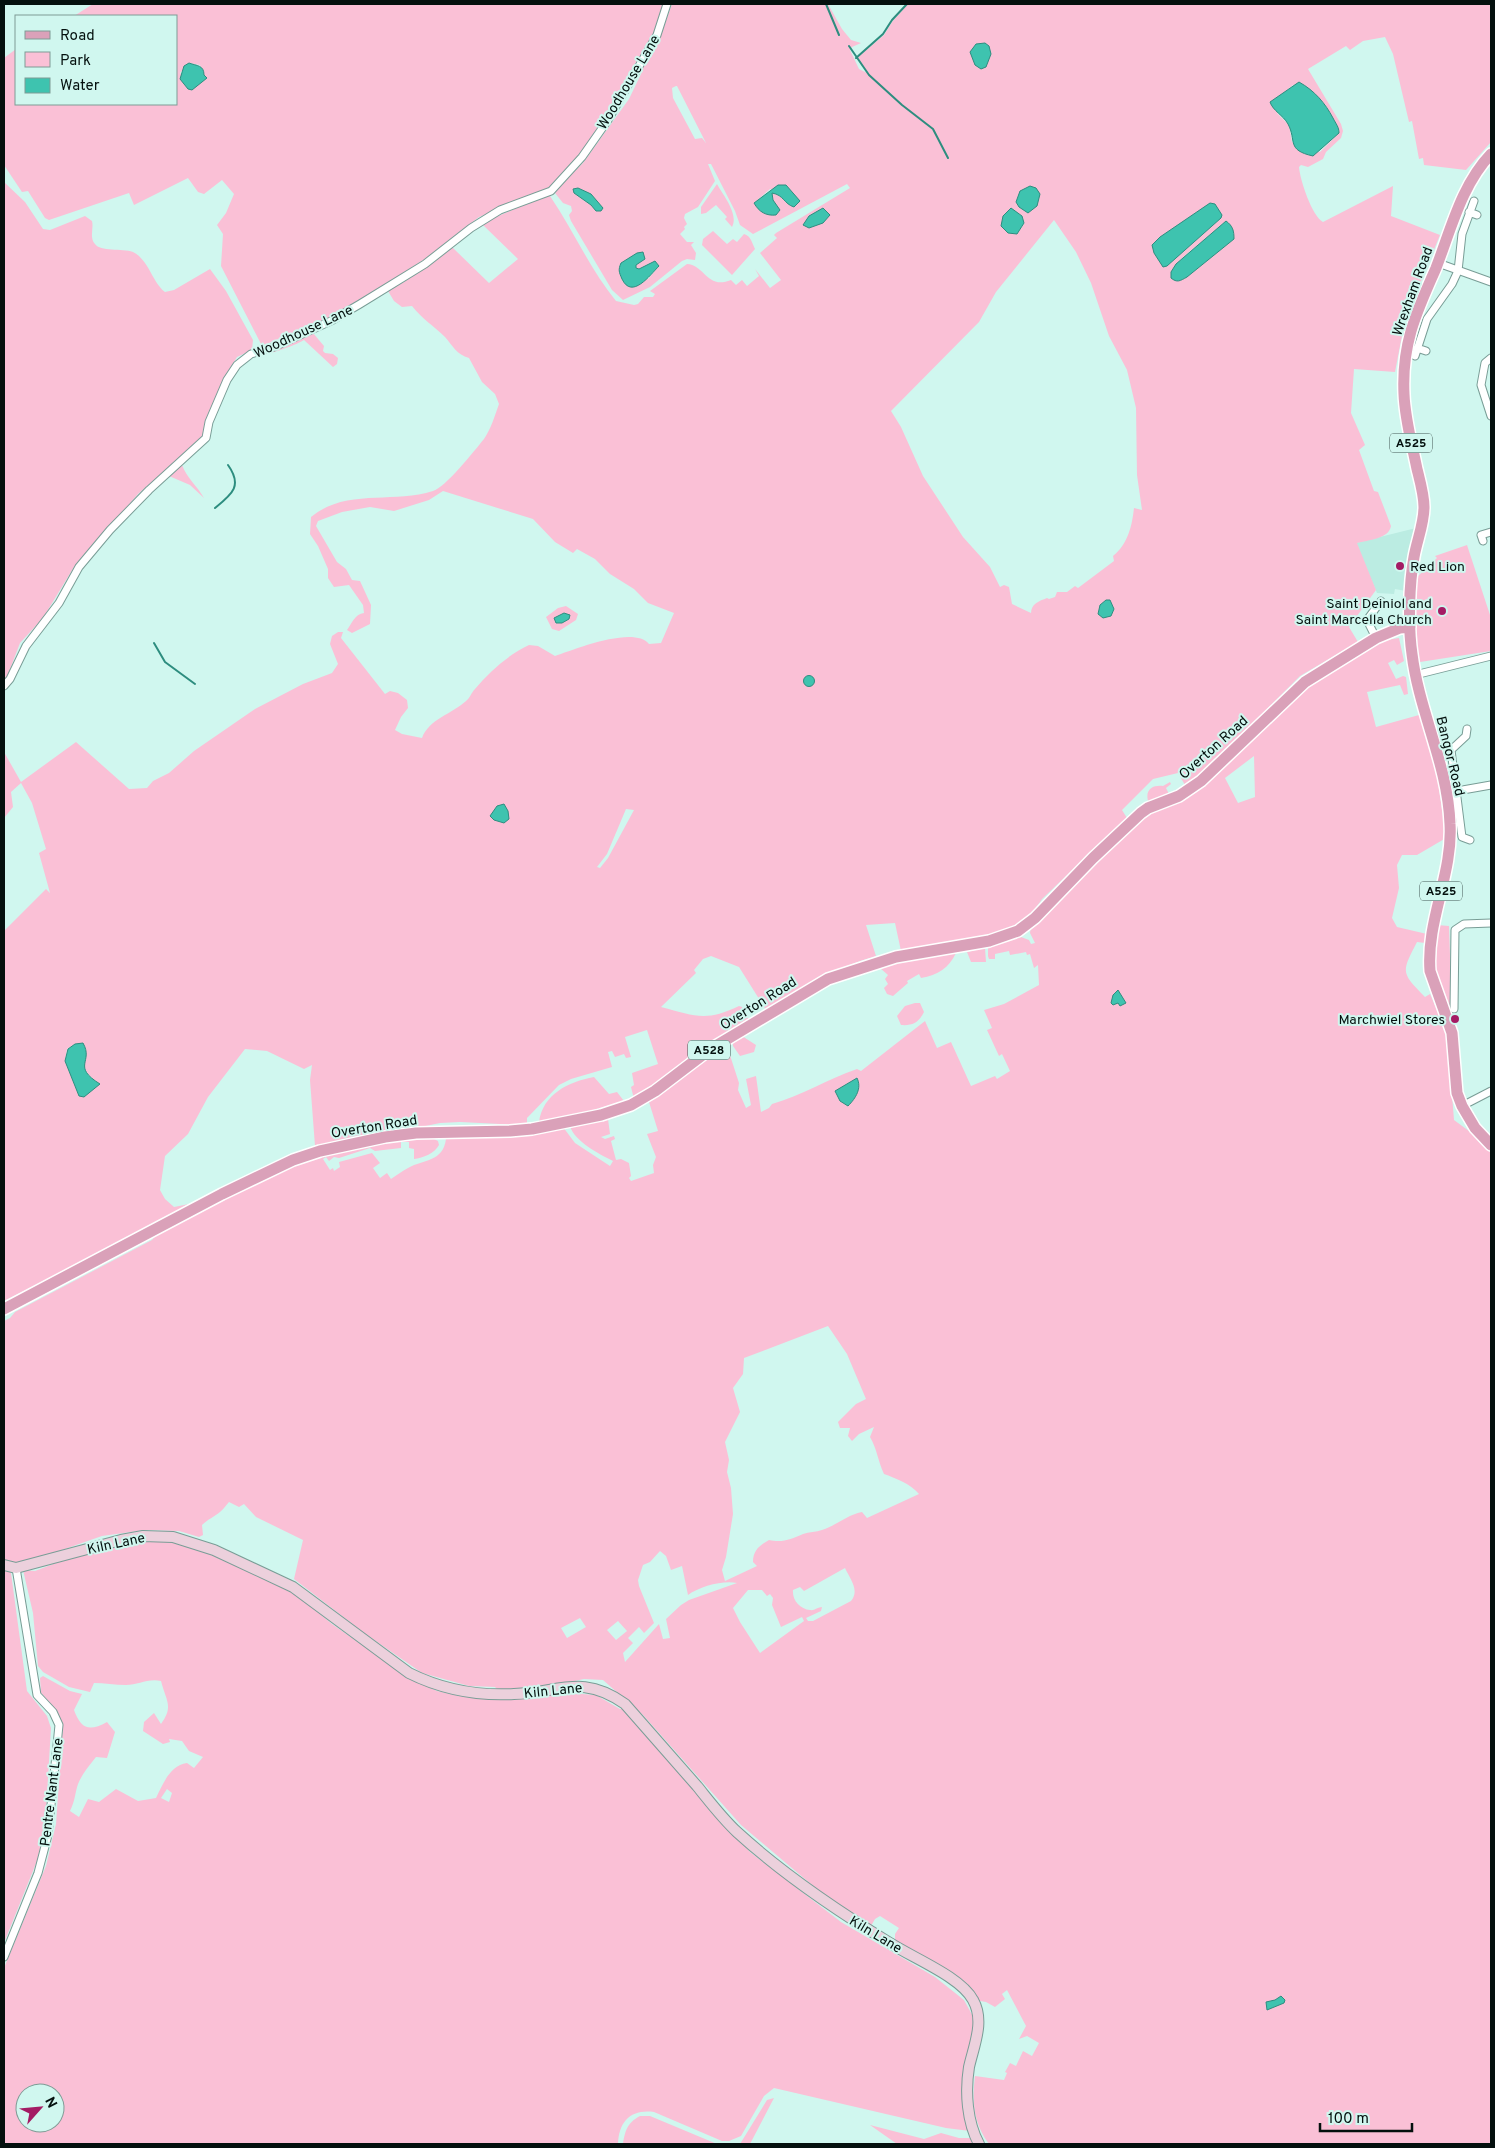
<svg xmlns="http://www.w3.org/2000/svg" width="1495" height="2148" font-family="Overpass,sans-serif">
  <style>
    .built { fill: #bbece2 }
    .green { fill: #fac0d6; fill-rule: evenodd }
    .water { fill: #3ec3af; stroke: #2d8d7f }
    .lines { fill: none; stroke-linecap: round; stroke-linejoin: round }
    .stream { stroke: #2d8d7f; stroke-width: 2 }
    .minor-casing { stroke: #799d96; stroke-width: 9 }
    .secondary-casing { stroke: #799d96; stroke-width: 12 }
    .primary-casing { stroke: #fff; stroke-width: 14 }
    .minor { stroke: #fff; stroke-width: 7 }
    .secondary { stroke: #ecd0dc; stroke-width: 10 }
    .primary { stroke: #daa1b9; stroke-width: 11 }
    .poi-dot { fill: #a41b64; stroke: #d0f7ef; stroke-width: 2 }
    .labels { text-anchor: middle; stroke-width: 4; stroke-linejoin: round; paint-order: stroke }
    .shield { fill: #d0f7ef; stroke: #415552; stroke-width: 1 }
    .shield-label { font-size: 12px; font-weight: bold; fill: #04100e }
    .street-label { font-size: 14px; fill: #04100e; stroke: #d0f7ef }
    .poi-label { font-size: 14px; fill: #04100e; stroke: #d0f7ef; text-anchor: end }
  </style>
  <rect width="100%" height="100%" fill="#d0f7ef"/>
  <path class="built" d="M1416 528 1406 591 1395 589 1394 594 1377 593 1356 543Z"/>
  <path class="green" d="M93 4H664L652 49 658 43 672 4H828L842 29 851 40 861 43 852 47 850 50 859 69 869 74 857 58 884 35 892 22 908 4H1491V142L1466 170 1424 165 1423 158 1419 159 1412 121 1409 122 1393 54 1385 37 1363 41 1350 50 1346 46 1308 69 1341 124 1343 131 1341 138 1326 152 1323 159 1308 167 1301 165 1299 167C1300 180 1312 216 1323 222L1393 186 1391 216 1440 235 1405 320 1395 372 1354 369 1351 413 1365 445 1359 450 1374 491 1378 492 1391 526C1389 539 1368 540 1357 543L1376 590 1349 627 1358 642 1300 676 1212 764 1185 785 1178 773 1153 779 1122 810 1127 818 1042 899C1036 908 1028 918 1018 924 996 941 931 946 901 951L895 923 866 925 876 956C835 968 801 986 766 1010L739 967 711 956 703 959 694 970 696 973 661 1007C695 1016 706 1022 739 1006L742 1007 749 1020 692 1054 644 1094 634 1099 631 1087 634 1085 632 1073 658 1064 647 1030 625 1037 631 1057 626 1058 624 1054 615 1057 612 1051 608 1052 612 1067 571 1079 559 1085 527 1118V1123L519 1125 460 1122 440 1123 416 1128 374 1132 315 1146 310 1080 312 1065 304 1069 267 1051 245 1049 208 1097 188 1134 165 1156 160 1190 165 1199 174 1207 189 1204 182 1211 4 1301V931L46 889 50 893 39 853 46 849 32 803 21 783 11 792 13 807 4 818V752L21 782 76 742 129 789 147 788 153 781 169 773 194 751 255 709 303 684 332 673 338 664 330 644 332 636 338 632H343L341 638 385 694 390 691 398 693 407 700 408 708 401 717 395 730 402 734 422 738C429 719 452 714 466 701 470 698 471 693 475 689 490 671 508 655 529 645L538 646 555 656C573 650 634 625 649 644L661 643 674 613 648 603 634 589 610 574 595 559 577 549 573 553 555 542 533 519 443 491 429 500 394 511 370 507 342 512 318 521 316 526 337 562 346 569 352 580 360 581 371 605 370 624 352 633 347 630C352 623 355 614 364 613L363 605 349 585 334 587 328 578V569L318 546 310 534 311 517C346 488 392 504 433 491 445 488 475 450 484 439 491 429 495 415 499 404L495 394 482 382 469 358C457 355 452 345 445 337 434 326 421 318 412 306L402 307 394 301 388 291 404 282 452 247 489 283 518 259 483 225 491 219 548 195 550 196C573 230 590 269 616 301L634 305 638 304 644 297H653L655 294 650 291 687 264C705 265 707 290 731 280L736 285 742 280 747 286 759 276 755 269 770 288 781 280 760 253 777 238 774 235 776 233 850 188 847 184 753 234 740 225 735 211 711 164H708L715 181 698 207 685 214 684 218 687 224 684 227 685 229 680 234 687 242H694L691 245 696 253 695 260 687 259 682 261 650 287 623 300 612 290 571 221 569 215 572 211 571 206 563 203 555 193 556 189 583 163 629 99 641 74 636 62 616 98 597 127 599 129 580 156 548 190 479 217 425 259 338 314 264 345 261 344 221 266 223 234 217 225 226 213 234 194 222 180 204 194 198 192 188 178 134 205 129 193 49 220 45 218 28 191 22 192 4 165V58L16 49V104H176V16H74ZM189 63 200 65 204 75 195 86 180 73ZM1293 85C1316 93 1322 97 1333 118 1336 124 1339 127 1339 133L1320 152 1292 142 1289 125 1277 113 1287 90ZM676 86H677L706 143 702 138 695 139 673 98 672 88ZM578 188 591 194 596 211 591 205 579 197ZM770 189 800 201 794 207C784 204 784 195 772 193L773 200 754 203ZM1210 203 1215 204 1221 218 1167 266 1163 267 1197 213ZM1011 208 1022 216 1024 224 1017 234 1003 216ZM1054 220 1076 252 1091 283 1109 336 1127 370 1136 408 1137 475 1142 510 1134 508C1132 526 1128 544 1113 556L1114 561 1078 588 1075 586 1067 592H1057L1055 597 1049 599 1047 598C1039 601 1031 604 1031 613L1012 604 1009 587 1004 585 1000 587 990 567 963 537 923 476 901 427 891 411 979 322 996 292ZM1223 223 1234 239 1187 277 1171 272C1183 252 1207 241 1223 223ZM637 253 639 262 636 265V268L639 269 649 264 659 266 648 279 623 282 619 271 621 263ZM626 809 634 810 608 858 600 868 597 867 607 854ZM75 1044 86 1049C83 1069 83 1072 100 1084L79 1096 65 1061 67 1049Z
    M4 182 25 202 43 229 50 230 85 216 92 221C94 229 89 237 95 244 100 252 122 248 133 252 149 260 152 282 165 292L174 290 210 269 226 291 253 340 252 350 237 357 231 367 201 439 138 494 96 544 74 567 43 618 20 643 4 685V186L5 185Z
    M717 184C723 195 739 214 732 227L725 219 727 217 716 205 706 213 701 214V207Z
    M713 231 727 244 733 239 737 242 744 234C751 236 752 243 755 249L732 275 702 245 703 239Z
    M313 333 324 346 323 351 325 353 333 354 338 358 337 364 333 367 304 340C298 344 272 354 264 354Z
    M182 465C187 478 197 486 204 498L190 485 169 476Z
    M1467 545 1491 618V651L1420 662 1414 633 1415 586 1418 581 1417 577 1437 558 1435 556Z
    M566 606 578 614 576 620 559 631 552 629 546 617 558 608Z
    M1399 638 1404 661 1397 665 1394 660 1388 663 1396 679 1403 676 1406 677 1408 694 1404 695 1400 685 1367 692 1376 727 1419 715 1422 717 1437 774 1446 838 1417 855H1402L1397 865 1399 888 1392 918 1397 927 1427 934 1425 943 1417 942C1401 973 1401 972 1425 997L1430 994 1444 1026 1448 1044 1454 1120 1473 1134 1491 1153V2144H989C973 2123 972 2101 975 2076L1004 2080 1007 2073 1005 2072 1010 2063 1016 2066 1023 2051 1032 2056 1039 2043 1027 2036 1019 2039 1026 2026 1007 1990 1002 1994 1005 1999 995 2007 986 2002 980 2001 973 1991 953 1973 895 1940V1934L899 1928 880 1916 875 1919 871 1926 831 1901 741 1825 643 1715 603 1680 584 1679 546 1687 499 1691 495 1687 469 1686 422 1673 364 1633 294 1579 303 1540 256 1517 244 1504 239 1507 229 1502C226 1505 224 1509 220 1512 214 1517 208 1519 202 1525L203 1535 199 1537 179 1531 145 1530 102 1536 19 1565 4 1561V1321L10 1318 15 1312 152 1240 158 1233 167 1228 295 1163 368 1144 432 1138 438 1141 439 1145C435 1153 423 1158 414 1159V1149L409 1148V1142H401V1148L375 1151 370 1148 339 1158 334 1157 329 1161 326 1157 323 1159 330 1170 333 1168 334 1171 340 1167 339 1162 372 1153 380 1163 373 1168 380 1178 387 1173 391 1179C397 1175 402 1171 408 1168 424 1159 443 1162 446 1139L452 1136 563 1127 575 1143 610 1166 613 1161C599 1154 574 1141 570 1126L608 1119 610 1134 601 1137 605 1139 614 1136 615 1139 611 1141 616 1160 621 1159 629 1163 631 1176 629 1178 631 1181 654 1173 653 1165 656 1157 647 1134 658 1131 649 1102 701 1060 727 1046 739 1083 738 1090 746 1108 751 1105 746 1079 756 1076 761 1112 769 1108 772 1104C801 1096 828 1079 857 1069L861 1071 925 1021 937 1048 951 1042 971 1086 995 1076 997 1079 1010 1071 1002 1054 999 1056 987 1030 992 1028 984 1010 1004 1004 1039 985 1038 965 1034 968 1030 954 1027 955 1026 952 1010 955 1009 951 995 954V959H989L988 956V947L1021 937 1029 940 1031 944 1035 943 1030 933 1031 926 1143 815 1197 791 1212 779 1219 768 1299 690 1373 642ZM1254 756 1255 797 1238 803 1225 778ZM828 1326 847 1354 866 1399 856 1404 838 1422 840 1428H850L848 1436 852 1441 859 1434 874 1427 870 1437C877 1449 878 1461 884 1474 895 1478 911 1484 919 1494L867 1518 862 1512C847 1515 837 1525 822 1530 816 1532 809 1532 803 1534 791 1539 783 1543 769 1540 760 1545 753 1550 753 1562L757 1566 725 1581 722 1570 726 1557 733 1514 731 1488 727 1472 729 1460 725 1442 740 1412 733 1388 743 1374 744 1358ZM660 1551 666 1556 671 1570 682 1566 688 1595C700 1586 724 1580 737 1583L689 1600 681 1605 666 1619 670 1638 663 1639 659 1624 625 1662 623 1653 633 1643 628 1638 639 1627 644 1633 654 1623 639 1586 638 1580 643 1565 650 1562ZM845 1568C850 1579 860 1590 851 1601L813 1621H808L806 1618 821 1611 822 1607C818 1607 814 1611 810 1610 800 1609 792 1600 793 1590L800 1587 804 1591ZM748 1590H762L767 1596 770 1594 773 1598 772 1605 781 1627 802 1617 804 1621 760 1653 740 1622 733 1608ZM580 1618 586 1627 567 1638 561 1628ZM618 1621 627 1631 616 1640 607 1630Z
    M1170 782 1171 784 1166 788 1169 794 1149 802 1148 801C1145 789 1153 785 1163 786Z
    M1437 925 1449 926 1452 1012H1450L1433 973Z
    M985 948 986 962H971L967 952Z
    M946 953H956C949 968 938 975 921 978L919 974 907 981 908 983 893 996 887 994 884 988 888 984 885 979 888 975 880 968 883 965Z
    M915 1003H920L924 1012C919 1022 913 1026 901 1025L897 1016 905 1006Z
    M742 1036 756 1045 754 1052 740 1056 733 1046V1041Z
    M594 1077 609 1094 617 1092 624 1101 583 1113 539 1122C543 1094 568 1082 594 1077Z
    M153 1538 156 1542 171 1541 201 1550 287 1587 332 1624 408 1677 437 1691 460 1696 525 1698 538 1697 551 1694H582L596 1695 620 1709H624L750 1852 841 1922 935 1977 964 2000 975 2020 970 2131 946 2128 774 2088 764 2096 741 2136 729 2141H722L654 2112C631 2109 619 2121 618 2144H4V1968L46 1866 56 1824 63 1724 56 1710 41 1693 40 1678 43 1676 70 1691 82 1694 74 1710C81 1729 89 1732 107 1722L115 1732 107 1758 96 1757C89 1766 82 1774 78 1784 75 1793 75 1801 70 1811L79 1817 88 1799 99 1802 116 1789 138 1801 156 1798C163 1784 170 1765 187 1763L194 1768 203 1757 189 1751 182 1741 169 1739 170 1742 163 1744 143 1731 144 1722 154 1713 161 1724C174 1706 166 1701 161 1681 148 1678 138 1685 126 1685 115 1685 104 1683 94 1683L90 1692 69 1687 43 1672 38 1666 33 1613 23 1570 35 1571 77 1555ZM167 1789 172 1793 169 1802 161 1798ZM25 2093H55V2123H25Z
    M4 1568 11 1573 27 1691 47 1716 51 1728 45 1829 39 1856 4 1943Z
    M774 2098 750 2144H740L767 2100Z
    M640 2116H650L717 2144H623C625 2131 627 2123 640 2116Z
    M870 2125 924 2139 941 2133 959 2138H973L976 2144H897Z"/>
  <path class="water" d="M985 43 989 46 991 54 986 67 981 69 975 65 970 52 976 44Z
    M189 63C197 66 204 65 204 75L207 78 192 90 188 89 180 79 184 66Z
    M1299 82C1315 91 1325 103 1333 118 1336 124 1339 127 1339 133L1313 156C1286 150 1297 141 1288 124 1283 115 1273 111 1270 102Z
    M778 185H786L800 201 794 207C784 204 784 195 772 193L773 200 780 210 776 215C766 216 759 212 754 203Z
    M1030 186 1036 188 1040 194 1037 206 1028 213 1019 207 1016 202 1020 191Z
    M578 188 591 194 603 208 601 211H596L591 205 574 193 573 189Z
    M1210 203 1215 204 1222 215 1221 218 1167 266 1163 267 1154 253 1152 245 1160 237Z
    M823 208 830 215 823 223 809 228 803 225 809 216Z
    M1011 208 1022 216 1024 223 1017 234 1008 233 1001 226 1003 216Z
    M1226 221C1233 226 1234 231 1234 239L1187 277C1180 281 1177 283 1171 278V272L1176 264Z
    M643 252 645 259 636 265V268L639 269 655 261 659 266C650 275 632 300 622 279 619 272 618 270 621 263L637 253Z
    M1106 600H1110L1114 609 1111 616 1103 618 1098 614 1100 605Z
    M564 613 570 615 569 619 562 623H556L554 618Z
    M803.5 681a5.5 5.5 0 1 1 11 0a5.5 5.5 0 1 1-11 0Z
    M504 804 508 811 509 819 504 823 494 820 490 816 497 806Z
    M1118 990 1126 1003 1120 1006 1118 1003 1113 1005 1111 1003 1113 995Z
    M83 1043C94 1062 71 1066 100 1084L84 1097 79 1096 65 1061 68 1049 75 1044Z
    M857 1078C862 1088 856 1098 848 1106L840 1101 835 1091Z
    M1281 1996 1285 2000 1284 2003 1267 2010 1266 2002 1275 2000Z"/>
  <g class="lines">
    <path class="stream" d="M826 4 839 35
      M849 46 869 75 902 105 933 129 948 158
      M856 58 883 34 892 20 907 4
      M215 508C232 494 243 486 228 465
      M154 643 165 662 195 684"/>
    <defs>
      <path id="minor" d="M1469 212 1477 215
        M1438 263 1491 282
        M1417 348 1426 351
        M1415 356 1427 319 1452 284 1458 271 1462 234 1474 201
        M1491 358 1485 363 1481 385 1491 416
        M1483 541 1481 535 1491 532
        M1376 638 1367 620 1381 601
        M1415 675 1491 656
        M4 686 10 679 26 646 59 603 79 567 110 530 149 490 206 438 209 422 227 380 237 365 251 354 274 347 331 321 360 304 425 264 471 228 500 210 551 191 582 157 608 120 657 35 667 4
        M1467 729 1466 736 1451 750 1462 837 1470 840
        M1457 791 1491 785
        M1454 1009 1455 930 1464 924 1491 923
        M1462 1106 1491 1091
        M4 1957 38 1873 48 1835 59 1725 53 1712 37 1695 16 1568"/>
      <path id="secondary" d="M4 1565 16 1568 121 1540 143 1536 173 1537 214 1550 293 1587 409 1673C441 1689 478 1696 514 1694 559 1693 582 1673 625 1704 649 1731 673 1759 697 1786 710 1802 722 1818 737 1832 784 1875 836 1910 890 1943 913 1958 961 1977 973 2000 985 2021 974 2045 969 2067 965 2092 967 2122 979 2144"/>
      <path id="primary" d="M1491 154C1462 184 1451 229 1436 268 1427 288 1417 310 1411 331 1405 352 1403 373 1404 394 1405 420 1412 444 1417 469 1420 481 1424 495 1424 507 1424 524 1417 540 1414 557 1409 584 1408 627 1412 654 1419 712 1448 765 1450 824 1453 874 1426 921 1430 971L1452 1033 1457 1093 1462 1106 1475 1128 1491 1145
        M4 1309 222 1194 293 1160 320 1151 385 1137 416 1133 510 1131 532 1129 601 1115 631 1105 655 1091 709 1050 828 979 896 957 989 941 1018 931 1035 918 1093 858 1141 813 1148 808 1179 796 1201 781 1305 682 1376 638 1400 628 1410 627"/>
    </defs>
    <use href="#minor" class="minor-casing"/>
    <use href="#secondary" class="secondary-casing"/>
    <use href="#primary" class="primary-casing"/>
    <use href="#minor" class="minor"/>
    <use href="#secondary" class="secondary"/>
    <use href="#primary" class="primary"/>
  </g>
  <g class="poi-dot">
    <circle cx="1400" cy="566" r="5"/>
    <circle cx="1442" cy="611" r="5"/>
    <circle cx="1455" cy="1019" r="5"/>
  </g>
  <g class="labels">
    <g class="shield">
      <rect x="1390" y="433.5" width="42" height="19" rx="4"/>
      <rect x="1420" y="881.5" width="42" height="19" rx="4"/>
      <rect x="688" y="1040.5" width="42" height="19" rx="4"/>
    </g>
    <g class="shield-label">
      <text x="1411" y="447">A525</text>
      <text x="1441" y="895">A525</text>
      <text x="709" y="1054">A528</text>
    </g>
    <g class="street-label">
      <text transform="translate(628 82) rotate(-59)" y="5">Woodhouse Lane</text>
      <text transform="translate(1412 291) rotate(-70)" y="5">Wrexham Road</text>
      <text transform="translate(303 331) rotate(-25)" y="5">Woodhouse Lane</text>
      <text transform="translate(1213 747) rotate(-42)" y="5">Overton Road</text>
      <text transform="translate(1451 756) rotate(76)" y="5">Bangor Road</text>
      <text transform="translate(758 1003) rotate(-32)" y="5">Overton Road</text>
      <text transform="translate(374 1126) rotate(-9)" y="5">Overton Road</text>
      <text transform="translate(116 1543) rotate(-12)" y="5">Kiln Lane</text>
      <text transform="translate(553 1690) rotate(-6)" y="5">Kiln Lane</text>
      <text transform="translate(51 1792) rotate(-83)" y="5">Pentre Nant Lane</text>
      <text transform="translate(876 1934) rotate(31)" y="5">Kiln Lane</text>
    </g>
    <g class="poi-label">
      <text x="1410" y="571" text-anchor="start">Red Lion</text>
      <text x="1432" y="608">Saint Deiniol and<tspan x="1432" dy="16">Saint Marcella Church</tspan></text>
      <text x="1445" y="1024">Marchwiel Stores</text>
    </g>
  </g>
  <rect width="1495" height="2148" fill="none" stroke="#04100e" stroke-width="10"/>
  <rect x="15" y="15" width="162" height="90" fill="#d0f7ef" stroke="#7e9b95"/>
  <rect x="25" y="31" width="25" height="8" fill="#daa1b9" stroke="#7e9b95"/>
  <text x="60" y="40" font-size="15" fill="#04100e">Road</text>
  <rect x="25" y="52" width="25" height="15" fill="#fac0d6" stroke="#7e9b95"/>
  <text x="60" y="65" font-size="15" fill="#04100e">Park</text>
  <rect x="25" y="78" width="25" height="15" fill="#3ec3af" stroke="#7e9b95"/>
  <text x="60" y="90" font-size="15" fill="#04100e">Water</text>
  <g transform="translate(40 2108) rotate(63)"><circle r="24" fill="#d0f7ef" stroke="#7e9b95"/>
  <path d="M0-4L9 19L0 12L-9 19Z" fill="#a41b64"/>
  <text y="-8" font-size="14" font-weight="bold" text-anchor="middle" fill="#04100e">N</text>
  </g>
  <path d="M1320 2123v8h92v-8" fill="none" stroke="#04100e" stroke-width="2.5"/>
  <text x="1328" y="2123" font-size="15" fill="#04100e" stroke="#d0f7ef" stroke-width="4" paint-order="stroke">100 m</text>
</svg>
